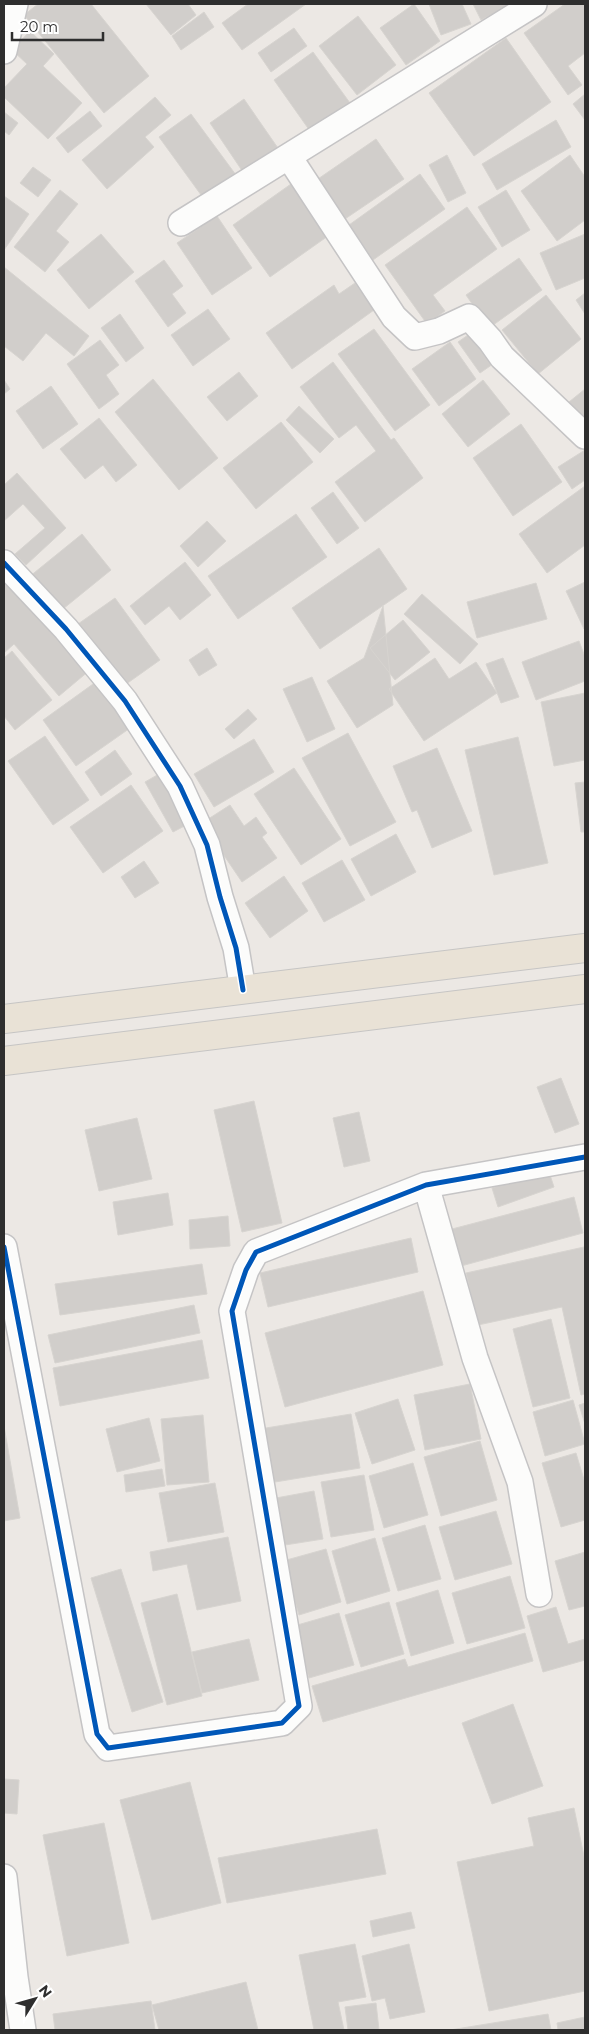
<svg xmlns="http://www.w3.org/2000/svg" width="589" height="2034" font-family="Montserrat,sans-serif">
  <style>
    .building { fill: #d1cecb; stroke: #d7d4d0 }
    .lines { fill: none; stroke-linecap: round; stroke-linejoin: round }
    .minor-casing { stroke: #c5c4c5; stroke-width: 28 }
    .trunk-casing { stroke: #c6c5c4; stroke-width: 30 }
    .minor { stroke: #fcfcfb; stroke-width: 25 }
    .trunk { stroke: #e9e2d6; stroke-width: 28 }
    .cycleway-casing { stroke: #fff; stroke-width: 8 }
    .cycleway { stroke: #0057b8; stroke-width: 5 }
  </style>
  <rect width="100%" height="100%" fill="#ece8e4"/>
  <path class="building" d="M38 4H91L149 76 104 113 24 15Z
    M146 4H188L196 15 171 35Z
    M248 4H306L242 50 222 23Z
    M414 4 440 41 406 65 380 28Z
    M429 4H462L471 24 441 35Z
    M473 4H512L481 20Z
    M565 4H585V53L568 66 582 85 568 95 524 33Z
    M204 12 214 27 181 50 172 36Z
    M358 16 396 65 357 95 319 46Z
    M294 28 307 46 271 72 258 53Z
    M30 31 54 54 43 66 82 103 48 139 4 97V88L27 64 12 50Z
    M506 38 551 102 474 156 429 93Z
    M313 52 350 103 310 131 274 80Z
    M585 94V120L573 104Z
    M155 97 171 115 145 137 154 147 107 189 82 160Z
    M244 99 280 151 245 175 210 123Z
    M90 111 102 126 68 153 56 138Z
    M4 112 18 123 9 135 4 131Z
    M191 114 236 175 204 199 159 137Z
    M556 120 571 147 497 190 482 164Z
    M376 139 404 179 342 221 315 181Z
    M447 155 466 193 448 202 429 165Z
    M570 155 585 177V220L557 241 521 191Z
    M33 167 51 180 38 197 20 183Z
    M420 174 445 209 373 260 349 225Z
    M291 184 328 236 270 277 233 225Z
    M60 190 78 204 56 231 69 242 45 272 14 247Z
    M506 190 530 230 502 247 478 207Z
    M4 196 29 214 4 250Z
    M467 207 497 249 433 295 445 311 427 324 385 265Z
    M217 216 252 268 212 295 177 243Z
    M101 234 134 272 89 309 57 270Z
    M585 234V278L556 290 540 253Z
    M519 258 542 290 489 328 466 295Z
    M164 260 183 286 172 294 186 313 168 327 135 281Z
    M4 267 89 336 74 356 46 333 23 361 4 346Z
    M355 283 374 310 292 369 266 333 334 285 339 294Z
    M585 293V314L576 300Z
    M546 295 581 339 538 374 502 330Z
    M208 309 230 339 193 366 171 335Z
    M120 314 144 348 126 362 101 328Z
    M374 329 430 405 395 431 338 354Z
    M471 333 493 364 480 373 458 342Z
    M100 340 119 365 106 375 119 394 99 409 67 364Z
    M450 342 476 379 439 406 412 369Z
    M333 362 391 440 394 438 423 478 365 522 335 482 376 451 356 425 339 438 300 387Z
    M239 372 258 396 227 421 207 397Z
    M153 379 218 458 179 490 115 412Z
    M4 380 10 389 4 394Z
    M483 380 510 414 468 447 442 414Z
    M51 386 78 424 43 449 16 411Z
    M585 389V422L569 402Z
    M299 406 334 439 320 453 286 420Z
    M99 418 137 465 116 482 103 465 85 479 60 449Z
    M281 422 313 462 256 509 223 468Z
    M521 424 562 482 513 516 473 458Z
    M585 450V480L572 489 558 467Z
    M17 473 66 528 26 565 15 554 45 528 23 504 4 521V485Z
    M585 486V545L547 573 519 534Z
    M333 492 359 528 337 544 311 508Z
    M296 514 327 557 238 619 208 576Z
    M207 521 226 541 198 567 180 546Z
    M82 534 111 570 58 613 29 577Z
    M379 548 407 589 320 649 292 608Z
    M185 562 211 595 180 620 169 606 145 625 130 606Z
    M4 579 90 670 59 696 14 644 4 653Z
    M585 582V628L584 629 566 591Z
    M536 583 547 619 477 638 467 602Z
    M422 594 478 644 460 664 404 614Z
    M115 598 160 660 122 687 78 624Z
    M383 606 393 705 357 728 327 681 364 658Z
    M403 620 430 652 395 680 370 648Z
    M579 641 585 657V681L536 700 522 662Z
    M207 648 217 665 199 676 189 660Z
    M12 651 52 700 15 730 4 716V658Z
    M435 658 449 679 476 662 497 693 424 741 389 689Z
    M503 658 519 697 501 703 486 664Z
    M312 677 335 729 307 742 283 689Z
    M100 679 133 726 76 766 43 720Z
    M585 693V760L554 766 541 702Z
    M248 709 257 719 234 739 225 729Z
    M348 733 396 822 350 846 302 758Z
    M45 736 89 800 53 825 8 761Z
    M518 737 548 863 494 875 465 750Z
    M254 739 274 772 214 807 194 774Z
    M437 748 472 831 432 848 417 810 412 812 393 766Z
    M115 750 132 774 101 796 85 772Z
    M294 768 341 839 301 865 254 794Z
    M166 770 194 821 173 832 145 782Z
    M585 782V832H581L575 783Z
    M131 785 163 831 103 873 70 827Z
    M230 805 244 826 256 817 267 833 262 837 277 858 242 882 202 823Z
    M396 834 416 872 371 896 351 859Z
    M342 860 365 900 324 922 302 883Z
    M144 861 159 883 135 898 121 877Z
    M284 876 308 911 270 938 245 903Z
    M561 1078 579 1124 555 1133 537 1087Z
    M254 1101 282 1223 242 1232 214 1110Z
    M359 1112 370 1161 344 1167 333 1118Z
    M137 1118 152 1179 99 1191 85 1130Z
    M548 1169 554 1187 498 1207 492 1188Z
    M168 1193 173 1225 118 1235 113 1202Z
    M574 1197 583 1233 461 1266 452 1229Z
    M228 1216 230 1246 190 1249 189 1220Z
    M411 1238 418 1272 268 1307 260 1273Z
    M584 1247 585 1394 581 1395 562 1307 478 1325 466 1273Z
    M202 1264 207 1294 60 1315 55 1284Z
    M423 1291 443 1365 285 1407 265 1333Z
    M194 1305 200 1333 55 1363 48 1335Z
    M551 1319 570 1398 533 1407 513 1329Z
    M202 1340 209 1378 60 1406 53 1368Z
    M470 1384 481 1439 425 1450 414 1395Z
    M398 1399 415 1450 372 1464 355 1413Z
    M573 1400 585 1444 545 1456 533 1412Z
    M585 1403V1424L579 1405Z
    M351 1414 360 1468 269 1483 260 1429Z
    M203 1415 209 1482 167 1485 161 1419Z
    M149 1418 160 1461 117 1472 106 1429Z
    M4 1426 20 1518 4 1521Z
    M480 1441 497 1500 441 1516 424 1457Z
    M576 1453 585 1483V1520L561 1527 542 1463Z
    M413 1463 428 1515 384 1528 369 1476Z
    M162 1469 165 1486 126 1492 124 1475Z
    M364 1475 374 1530 331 1537 321 1482Z
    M215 1483 224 1532 168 1542 159 1493Z
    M314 1491 323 1539 285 1545 276 1498Z
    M496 1511 512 1564 455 1580 439 1527Z
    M425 1525 441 1579 398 1591 382 1538Z
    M228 1537 241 1601 197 1610 187 1564 153 1571 150 1552Z
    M375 1538 390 1591 347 1604 332 1551Z
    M326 1549 341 1602 299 1615 283 1561Z
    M585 1552V1606L569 1610 555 1561Z
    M121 1569 163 1702 132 1712 91 1578Z
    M510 1576 525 1628 467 1644 452 1593Z
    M438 1590 454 1643 411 1656 396 1603Z
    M177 1594 202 1696 167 1705 141 1603Z
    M389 1602 404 1654 361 1667 345 1615Z
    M556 1607 568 1644 585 1639V1660L543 1672 527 1616Z
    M339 1613 354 1665 309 1678 294 1626Z
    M525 1633 533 1661 323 1722 312 1686 405 1659 408 1667Z
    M249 1639 259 1680 202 1693 192 1652Z
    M513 1704 543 1786 492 1804 462 1723Z
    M4 1779 19 1780 17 1814 4 1813Z
    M190 1782 221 1903 152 1920 120 1800Z
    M574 1808 585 1861V1991L489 2011 457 1862 534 1846 528 1818Z
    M104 1823 129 1943 67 1956 43 1835Z
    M377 1829 386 1874 227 1903 218 1858Z
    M411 1912 415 1928 373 1937 370 1921Z
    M355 1944 366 1997 338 2002 344 2030H314L299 1955Z
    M409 1944 425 2012 390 2019 385 1998 372 2001 362 1956Z
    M246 1982 258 2030H159L152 2005Z
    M151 2001 155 2030H55L53 2014Z
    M376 2003 379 2030H348L345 2007Z
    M548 2014 551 2030H450Z
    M585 2017V2030H558L557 2023Z"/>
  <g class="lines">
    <defs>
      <path id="minor" d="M4 51 15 4
        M289 157 394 317 415 337 439 331 469 317 490 340 502 357 585 436
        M181 223 534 4
        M4 563 66 629 125 701 180 786 207 845 220 897 236 948 243 990
        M426 1185 475 1358 520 1482 539 1594
        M4 1247 97 1734 108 1748 282 1723 299 1706 232 1311 246 1270 256 1252 426 1185 585 1157
        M4 1877 15 1977 23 2030"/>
      <path id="trunk" d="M4 1019 585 948
        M4 1061 585 989"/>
    </defs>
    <use href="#minor" class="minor-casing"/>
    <use href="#trunk" class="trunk-casing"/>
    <use href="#minor" class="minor"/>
    <use href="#trunk" class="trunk"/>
    <defs>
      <path id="cycleway" d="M4 563 66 629 125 701 180 786 207 845 220 897 236 948 243 990
        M4 1247 97 1734 108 1748 282 1723 299 1706 232 1311 246 1270 256 1252 426 1185 585 1157"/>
    </defs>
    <use href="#cycleway" class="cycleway-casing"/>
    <use href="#cycleway" class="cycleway"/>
  </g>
  <rect width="589" height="2034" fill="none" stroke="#2e2e2e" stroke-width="10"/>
  <g transform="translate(35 1999) rotate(53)" stroke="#ffffff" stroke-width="4" paint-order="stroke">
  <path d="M0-4L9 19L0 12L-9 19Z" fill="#2e2e2e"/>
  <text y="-8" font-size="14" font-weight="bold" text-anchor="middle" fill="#2e2e2e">N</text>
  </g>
  <path d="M12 32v8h91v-8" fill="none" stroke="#2e2e2e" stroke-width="2.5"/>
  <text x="20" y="32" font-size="15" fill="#2e2e2e" stroke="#ffffff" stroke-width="4" paint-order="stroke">20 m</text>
</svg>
